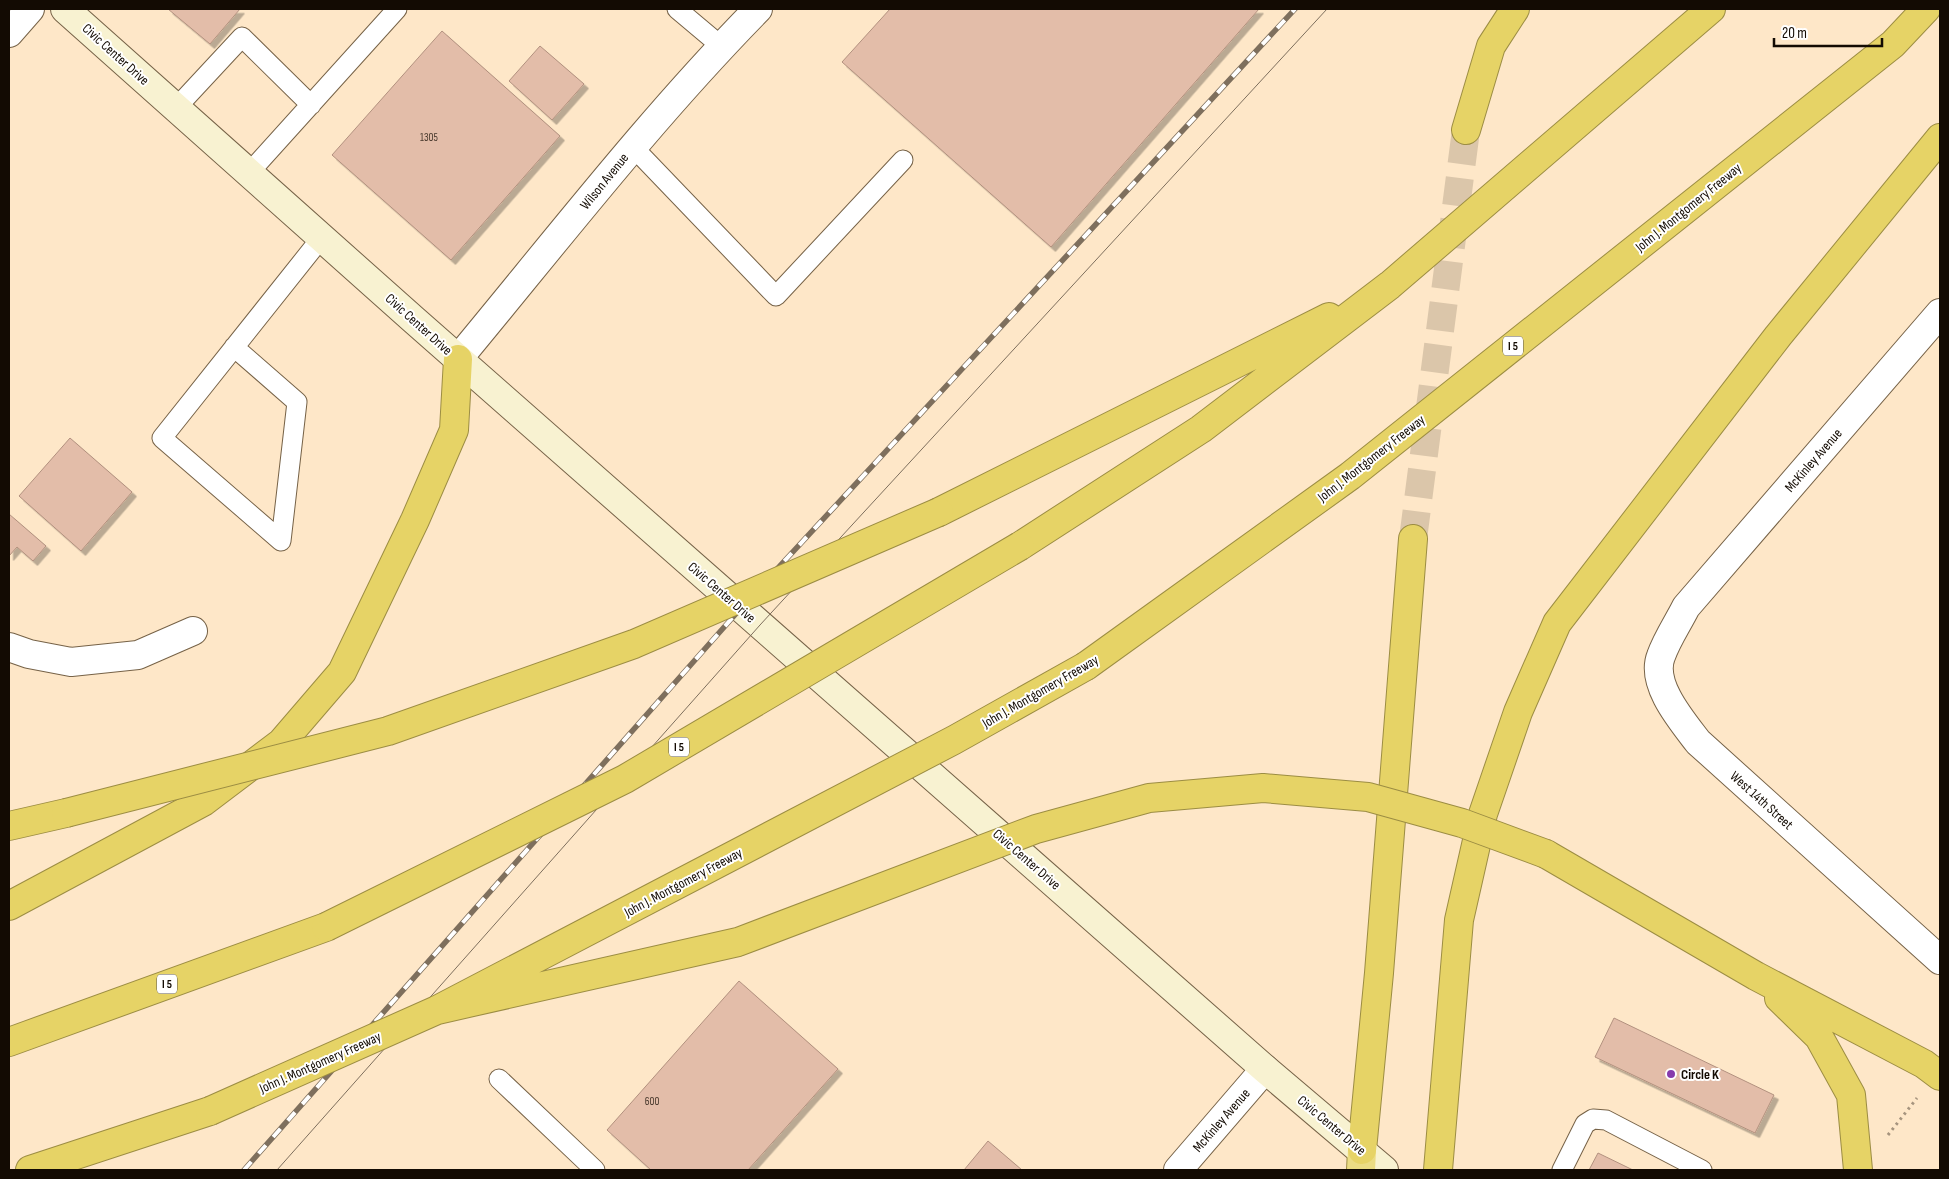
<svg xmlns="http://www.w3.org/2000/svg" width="1949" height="1179" font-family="'Sofia Sans Condensed',sans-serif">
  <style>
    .building { fill: #e3bda9; stroke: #b2917f; filter: url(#shadow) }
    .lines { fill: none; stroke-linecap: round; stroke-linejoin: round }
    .motorway-tunnel { stroke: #dbc6aa; stroke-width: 28; stroke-dasharray: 28 14; stroke-linecap: butt }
    .service-casing { stroke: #766247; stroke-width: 21 }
    .minor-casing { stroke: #766247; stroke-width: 30 }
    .tertiary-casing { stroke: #766247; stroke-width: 30 }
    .secondary-casing { stroke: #766247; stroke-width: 30 }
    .trunk-casing { stroke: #9c8d43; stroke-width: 30 }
    .motorway-casing { stroke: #9c8d43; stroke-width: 30 }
    .path { stroke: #a6947e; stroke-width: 3; stroke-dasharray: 2.5 4; stroke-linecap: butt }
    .service { stroke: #fff; stroke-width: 19 }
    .minor { stroke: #fff; stroke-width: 28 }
    .tertiary { stroke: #fff; stroke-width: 28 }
    .secondary { stroke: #f8f2d1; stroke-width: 28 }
    .trunk { stroke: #ebdc84; stroke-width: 28 }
    .motorway { stroke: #e6d366; stroke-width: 28 }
    .tram { stroke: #7e6f5d; stroke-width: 1 }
    .rail-casing { stroke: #7e6f5d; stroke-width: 5.5 }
    .rail { stroke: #fff; stroke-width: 4; stroke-dasharray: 11; stroke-linecap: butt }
    .motorway-bridge-casing { stroke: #9c8d43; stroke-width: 30; stroke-linecap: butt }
    .motorway-bridge { stroke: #e6d366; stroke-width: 28 }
    .poi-dot { fill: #863bad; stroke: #fff; stroke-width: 2 }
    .labels { text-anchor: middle; stroke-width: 4; stroke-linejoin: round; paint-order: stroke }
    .number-label { font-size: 11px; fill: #47382c }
    .shield { fill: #fff; stroke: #5a544f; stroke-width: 1 }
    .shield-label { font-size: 12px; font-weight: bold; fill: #130b03 }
    .street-label { font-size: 14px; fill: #130b03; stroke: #fff }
    .poi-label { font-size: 14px; font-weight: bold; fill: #130b03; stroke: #fff; text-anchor: start }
  </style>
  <defs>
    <filter id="shadow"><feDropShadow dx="4.5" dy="4.5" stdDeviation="0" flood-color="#0004"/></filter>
  </defs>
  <rect width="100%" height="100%" fill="#fee7c8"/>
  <path class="building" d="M168 9H240L210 44Z
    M890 9H1259L1051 247 842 62Z
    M442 31 560 136 451 260 332 155Z
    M540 46 584 84 552 120 509 81Z
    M70 438 132 492 81 551 19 496Z
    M9 514 46 546 33 561 17 547 9 556Z
    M739 981 838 1069 748 1170H651L607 1130Z
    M1614 1018 1774 1095 1755 1133 1595 1057Z
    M988 1141 1022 1170H964Z
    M1598 1153 1633 1170H1589Z"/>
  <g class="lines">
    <path class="motorway-tunnel" d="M1413 539 1466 130"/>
    <defs>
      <path id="service" d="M677 9 721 46
        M176 108 242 37 311 105
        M633 147 776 296 903 160
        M249 173 397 9
        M234 347 297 402 281 541 162 438 322 237
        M499 1079 595 1170
        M1562 1170 1585 1124 1593 1119 1606 1120 1702 1170"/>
      <path id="minor" d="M9 33 30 9
        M9 647 29 654 71 662 138 655 193 631
        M1178 1170 1265 1069"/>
      <path id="tertiary" d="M1940 313 1686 607C1678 623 1667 639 1661 656 1650 684 1682 721 1698 742L1940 960
        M458 359C556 241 650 119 758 9"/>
      <path id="secondary" d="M65 9 414 320 1265 1069 1384 1170"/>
      <path id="trunk" d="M1361 1170 1362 1150"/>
      <path id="motorway" d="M1466 130 1491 46 1515 9
        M939 512 1329 317
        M1020 546 1201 429 1390 285 1711 9
        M1086 666 1350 476 1893 44 1926 9
        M9 826 66 813
        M1546 854 1756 976 1924 1064 1940 1076
        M9 906 203 802 281 743 342 672 415 520 454 430 458 359
        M1779 998 1819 1037 1851 1095 1858 1170
        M9 1042 326 927
        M1362 1150 1379 973 1413 539
        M30 1170 210 1111
        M1438 1170 1459 920 1483 814 1518 712 1557 623 1778 336 1940 138"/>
    </defs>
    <use href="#service" class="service-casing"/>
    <use href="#minor" class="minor-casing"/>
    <use href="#tertiary" class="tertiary-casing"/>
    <use href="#secondary" class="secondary-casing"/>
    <use href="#trunk" class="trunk-casing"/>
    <use href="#motorway" class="motorway-casing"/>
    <path class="path" d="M1888 1135 1917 1098"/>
    <use href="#service" class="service"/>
    <use href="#minor" class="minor"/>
    <use href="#tertiary" class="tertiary"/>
    <use href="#secondary" class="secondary"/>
    <use href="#trunk" class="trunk"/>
    <use href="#motorway" class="motorway"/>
    <path class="tram" d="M277 1170 760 625 1327 9"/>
    <defs>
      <path id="rail" d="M244 1170 741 608 1295 9"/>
    </defs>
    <use href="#rail" class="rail-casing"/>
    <use href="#rail" class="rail"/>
    <defs>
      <path id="motorway-bridge" d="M66 813 388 731 634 644 939 512
        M326 927 625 779 1020 546
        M437 1010 738 942 1036 829 1149 798 1263 788 1368 797 1462 823 1546 854
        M210 1111 437 1010 954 740 1086 666"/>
    </defs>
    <use href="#motorway-bridge" class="motorway-bridge-casing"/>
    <use href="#motorway-bridge" class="motorway-bridge"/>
  </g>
  <circle class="poi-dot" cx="1671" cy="1074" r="5"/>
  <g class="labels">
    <g class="number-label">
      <text x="429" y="141">1305</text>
      <text x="652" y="1105">600</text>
    </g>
    <g class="shield">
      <rect x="1503" y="336.5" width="20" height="19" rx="4"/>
      <rect x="669" y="737.5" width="20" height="19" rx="4"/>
      <rect x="157" y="974.5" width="20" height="19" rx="4"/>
    </g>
    <g class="shield-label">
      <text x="1513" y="350">I 5</text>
      <text x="679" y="751">I 5</text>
      <text x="167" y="988">I 5</text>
    </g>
    <g class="street-label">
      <text transform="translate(116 54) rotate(42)" y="5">Civic Center Drive</text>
      <text transform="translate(604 181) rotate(-51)" y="5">Wilson Avenue</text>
      <text transform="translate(1688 207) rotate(-39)" y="5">John J. Montgomery Freeway</text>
      <text transform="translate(419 324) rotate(42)" y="5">Civic Center Drive</text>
      <text transform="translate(1371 458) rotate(-38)" y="5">John J. Montgomery Freeway</text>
      <text transform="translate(1813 460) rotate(-49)" y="5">McKinley Avenue</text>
      <text transform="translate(722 592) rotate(41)" y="5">Civic Center Drive</text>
      <text transform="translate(1040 691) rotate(-30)" y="5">John J. Montgomery Freeway</text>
      <text transform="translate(1762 800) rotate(42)" y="5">West 14th Street</text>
      <text transform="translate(1027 859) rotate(41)" y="5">Civic Center Drive</text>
      <text transform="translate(683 882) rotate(-28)" y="5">John J. Montgomery Freeway</text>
      <text transform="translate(320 1062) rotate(-24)" y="5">John J. Montgomery Freeway</text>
      <text transform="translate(1221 1120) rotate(-49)" y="5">McKinley Avenue</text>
      <text transform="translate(1332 1125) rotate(40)" y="5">Civic Center Drive</text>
    </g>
    <g class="poi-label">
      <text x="1681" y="1079">Circle K</text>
    </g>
  </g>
  <rect width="1949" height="1179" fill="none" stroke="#130b03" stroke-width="20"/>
  <path d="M1774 38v8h108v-8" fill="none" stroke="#130b03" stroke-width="2.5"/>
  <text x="1782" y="38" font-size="15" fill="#130b03" stroke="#ffffff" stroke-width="4" paint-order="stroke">20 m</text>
</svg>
